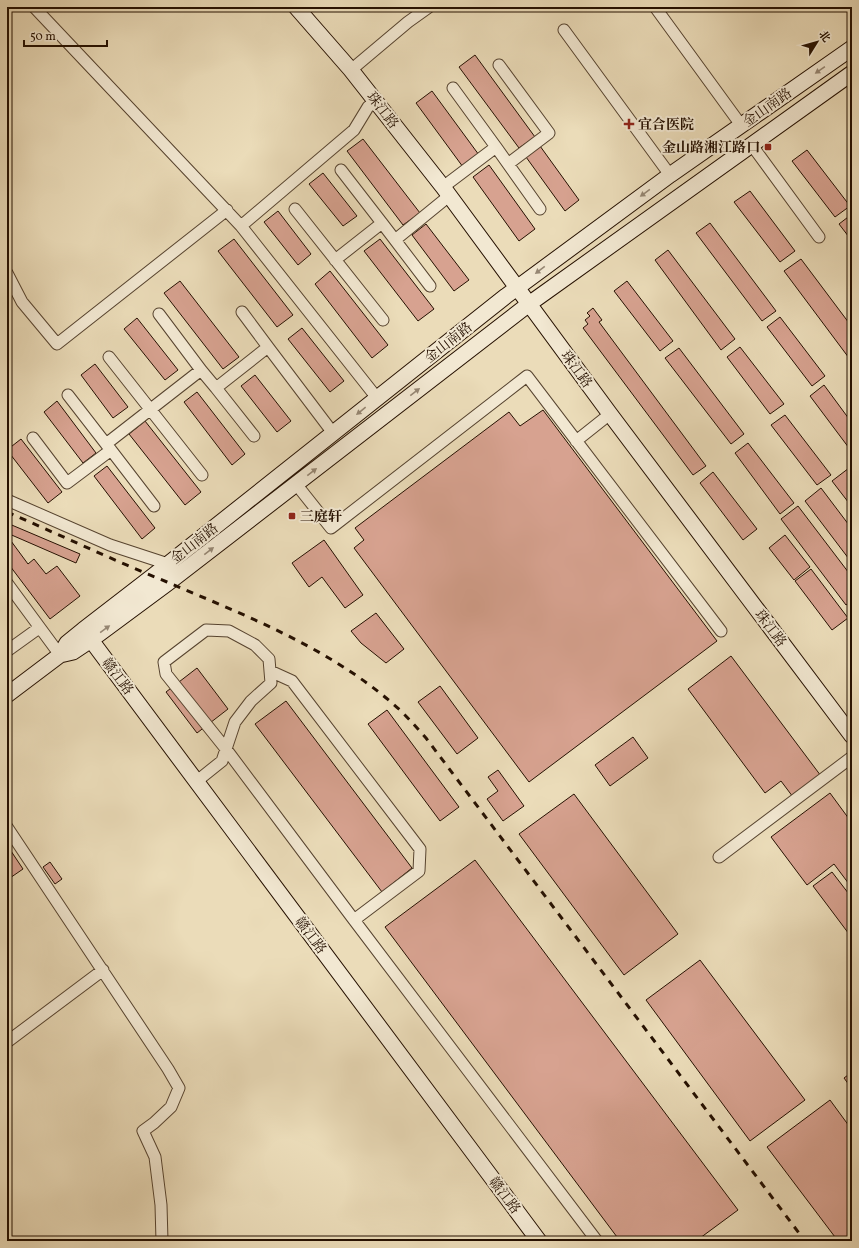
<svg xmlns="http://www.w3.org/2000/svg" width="859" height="1248" font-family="Vollkorn,'Noto Serif SC',serif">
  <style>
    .building { fill: #d7a290; stroke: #251001 }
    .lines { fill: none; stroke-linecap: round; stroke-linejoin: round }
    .street-casing { stroke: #56432f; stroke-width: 13 }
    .secondary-casing { stroke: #251001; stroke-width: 17 }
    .street { stroke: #f2e8d2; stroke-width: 11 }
    .secondary { stroke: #f2e8d2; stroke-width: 15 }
    .rail { stroke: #251001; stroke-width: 3; stroke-dasharray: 7 7; stroke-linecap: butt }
    .oneway { fill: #968774 }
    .poi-dot { fill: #8f2418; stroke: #f2e8d2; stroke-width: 1.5 }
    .labels { text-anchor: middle; stroke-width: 4; stroke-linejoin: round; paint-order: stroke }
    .street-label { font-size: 14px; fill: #251001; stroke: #f2e8d2 }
    .poi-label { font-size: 14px; font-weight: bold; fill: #251001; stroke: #f2e8d2; text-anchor: start }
  </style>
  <rect width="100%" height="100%" fill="#ebdcb9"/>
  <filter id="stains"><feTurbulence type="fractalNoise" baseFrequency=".005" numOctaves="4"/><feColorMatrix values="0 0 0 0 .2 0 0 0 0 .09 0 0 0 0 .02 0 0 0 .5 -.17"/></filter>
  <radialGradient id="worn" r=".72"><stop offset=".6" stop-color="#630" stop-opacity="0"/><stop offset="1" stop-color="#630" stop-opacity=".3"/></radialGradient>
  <path class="building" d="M475 55 535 137 519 148 459 67Z
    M432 91 479 155 463 167 416 103Z
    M363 139 420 213 403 225 347 151Z
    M540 146 579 200 565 211 526 157Z
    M807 150 850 206 835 217 792 161Z
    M489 165 535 229 519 241 473 177Z
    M323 173 357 216 343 226 309 184Z
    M750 191 795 251 780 262 734 202Z
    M278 211 311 254 298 265 264 222Z
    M852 214V241L839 224Z
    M710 223 776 311 762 321 696 233Z
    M426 224 469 280 454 291 412 235Z
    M234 239 293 315 277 327 218 251Z
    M380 239 434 309 418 321 364 251Z
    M668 250 735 339 721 350 655 260Z
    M801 259 852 327V355L849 358 784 271Z
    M330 271 388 345 372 358 315 284Z
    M180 281 239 357 223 369 164 293Z
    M627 281 673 341 660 351 614 291Z
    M593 308 602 320 599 322 706 466 693 475 583 328 588 324 585 320 590 316 587 313Z
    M780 317 825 376 812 386 767 327Z
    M137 318 178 370 165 380 124 329Z
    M302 328 344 381 330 392 288 339Z
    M740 347 784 404 770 414 727 357Z
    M679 348 744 434 731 444 665 358Z
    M95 364 128 407 113 418 81 375Z
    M255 375 291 421 277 432 241 386Z
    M824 385 852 423V452L810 396Z
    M197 392 245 454 232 465 184 402Z
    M57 401 96 453 83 463 44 412Z
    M543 410 717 641 529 782 354 548 364 540 355 528 509 412 520 426Z
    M785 415 831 475 817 485 771 425Z
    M145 421 201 492 185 505 129 434Z
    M21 439 62 492 48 503 7 450Z
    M748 443 794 503 780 514 735 453Z
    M107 466 155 528 142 539 94 476Z
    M849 468 852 473V507L832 481Z
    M713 472 757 529 743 540 700 483Z
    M821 488 852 529V563L805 501Z
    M798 506 852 577V601L846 605 781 519Z
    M7 523 80 554 76 563 7 533Z
    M785 535 810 567 794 580 769 548Z
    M324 540 363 595 345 608 322 577 309 587 292 563Z
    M11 541 28 564 34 559 46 574 57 566 80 596 50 619 7 562V544Z
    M811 569 848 618 832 630 795 581Z
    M376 613 404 649 386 663 361 643 351 631Z
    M731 656 821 776 793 797 781 781 765 793 688 689Z
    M197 668 228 709 197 733 166 692Z
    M440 686 478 738 457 754 418 702Z
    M286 701 412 868 382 892 255 724Z
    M387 710 459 807 440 821 368 724Z
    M633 737 648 758 610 786 595 765Z
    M498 770 524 806 503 821 487 799 498 791 488 777Z
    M830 793 852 823V888L834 864 807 885 771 837Z
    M574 794 678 934 624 975 519 834Z
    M7 845 23 869 7 880Z
    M475 860 738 1210 696 1241H620L385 927Z
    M50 862 62 879 55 884 43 867Z
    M832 872 852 898V938L813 886Z
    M700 960 805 1100 750 1141 646 1000Z
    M852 1072V1089L844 1078Z
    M830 1100 852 1130V1241H838L767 1147Z"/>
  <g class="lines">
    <defs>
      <path id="street" d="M34 7 241 226 377 398
        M655 7 741 125
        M564 30 670 175
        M499 65 549 133 508 164
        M351 70 408 22 429 7
        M453 88 496 147
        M751 144 819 237
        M341 170 382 223
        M443 187 496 147 540 209
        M295 209 383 320
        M241 226 354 130 368 107 376 101
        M395 240 430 286
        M335 260 382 223 395 240 449 196
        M7 273 22 302 57 344 227 210
        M159 314 201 370
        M268 347 333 433
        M109 357 202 475
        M216 388 254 436
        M68 395 106 444
        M33 438 67 483 111 450 106 444 201 370 216 388 268 347 242 312
        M576 441 610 414
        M111 450 154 506
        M296 484 331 528 527 376 721 631
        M7 500 110 545 168 564
        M7 583 60 655
        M7 651 39 628
        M197 781 222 761 235 722 251 701 271 683 269 659 255 645 229 631 206 630 164 662 166 674 226 749 354 920 419 871 420 849 292 681 270 671
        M7 827 168 1069 179 1088 171 1107 154 1123 143 1131 155 1157 161 1205 162 1241
        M719 857 852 757
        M354 920 597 1241
        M7 1042 103 970"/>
      <path id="secondary" d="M296 7 351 70 443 187 610 414 852 736
        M85 632 539 1241
        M60 655 73 652 91 640 168 583 529 304 852 73
        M7 695 60 655 67 643 83 630 153 576 506 296 670 175 852 48"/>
    </defs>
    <use href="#street" class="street-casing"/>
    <use href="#secondary" class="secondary-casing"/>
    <use href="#street" class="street"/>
    <use href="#secondary" class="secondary"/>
    <path class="rail" d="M7 512C60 535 113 560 167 582 249 617 335 650 401 711 410 720 418 729 426 738L805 1241"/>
  </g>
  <defs><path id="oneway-solid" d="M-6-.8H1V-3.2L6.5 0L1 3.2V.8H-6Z"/></defs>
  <g class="oneway">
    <use href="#oneway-solid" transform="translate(820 70) rotate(145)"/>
    <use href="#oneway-solid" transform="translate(645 193) rotate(144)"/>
    <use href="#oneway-solid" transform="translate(540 270) rotate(143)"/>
    <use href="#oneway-solid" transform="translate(415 392) rotate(-38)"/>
    <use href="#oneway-solid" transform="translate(361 411) rotate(141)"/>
    <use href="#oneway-solid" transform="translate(312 472) rotate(-38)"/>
    <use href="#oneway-solid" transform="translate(209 551) rotate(-38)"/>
    <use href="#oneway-solid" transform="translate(105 629) rotate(-36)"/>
  </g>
  <g class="poi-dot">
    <path d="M627 118h4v4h4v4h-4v4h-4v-4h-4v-4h4z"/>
    <rect x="764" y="143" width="8" height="8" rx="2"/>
    <rect x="288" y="512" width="8" height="8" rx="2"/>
  </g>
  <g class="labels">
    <g class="street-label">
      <text transform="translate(767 107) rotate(-35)" y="5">金山南路</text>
      <text transform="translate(383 110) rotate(52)" y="5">珠江路</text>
      <text transform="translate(448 342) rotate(-38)" y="5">金山南路</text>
      <text transform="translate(577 369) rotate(54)" y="5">珠江路</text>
      <text transform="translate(194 543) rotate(-38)" y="5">金山南路</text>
      <text transform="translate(771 628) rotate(53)" y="5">珠江路</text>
      <text transform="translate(118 676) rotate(53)" y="5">赣江路</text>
      <text transform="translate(311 935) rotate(53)" y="5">赣江路</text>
      <text transform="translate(505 1195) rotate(53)" y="5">赣江路</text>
    </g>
    <g class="poi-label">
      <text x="638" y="129">宜合医院</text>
      <text x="760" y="152" text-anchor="end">金山路湘江路口</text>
      <text x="300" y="521">三庭轩</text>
    </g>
  </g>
  <rect width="859" height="1248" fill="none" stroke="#ebdcb9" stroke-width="24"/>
  <rect x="8" y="8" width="843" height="1232" fill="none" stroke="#251001" stroke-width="2"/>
  <rect x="12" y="12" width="835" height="1224" fill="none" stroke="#251001"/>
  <g transform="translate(817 42) rotate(53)" stroke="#f2e8d2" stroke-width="3" paint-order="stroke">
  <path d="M0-3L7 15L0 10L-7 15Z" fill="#251001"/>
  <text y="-6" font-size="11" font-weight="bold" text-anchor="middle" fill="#251001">北</text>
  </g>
  <path d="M24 40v6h83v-6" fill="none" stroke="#251001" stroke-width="2"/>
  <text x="30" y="40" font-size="12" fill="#251001" stroke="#f2e8d2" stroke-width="3" paint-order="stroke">50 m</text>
  <rect width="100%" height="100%" filter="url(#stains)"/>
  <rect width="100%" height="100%" fill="url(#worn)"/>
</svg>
